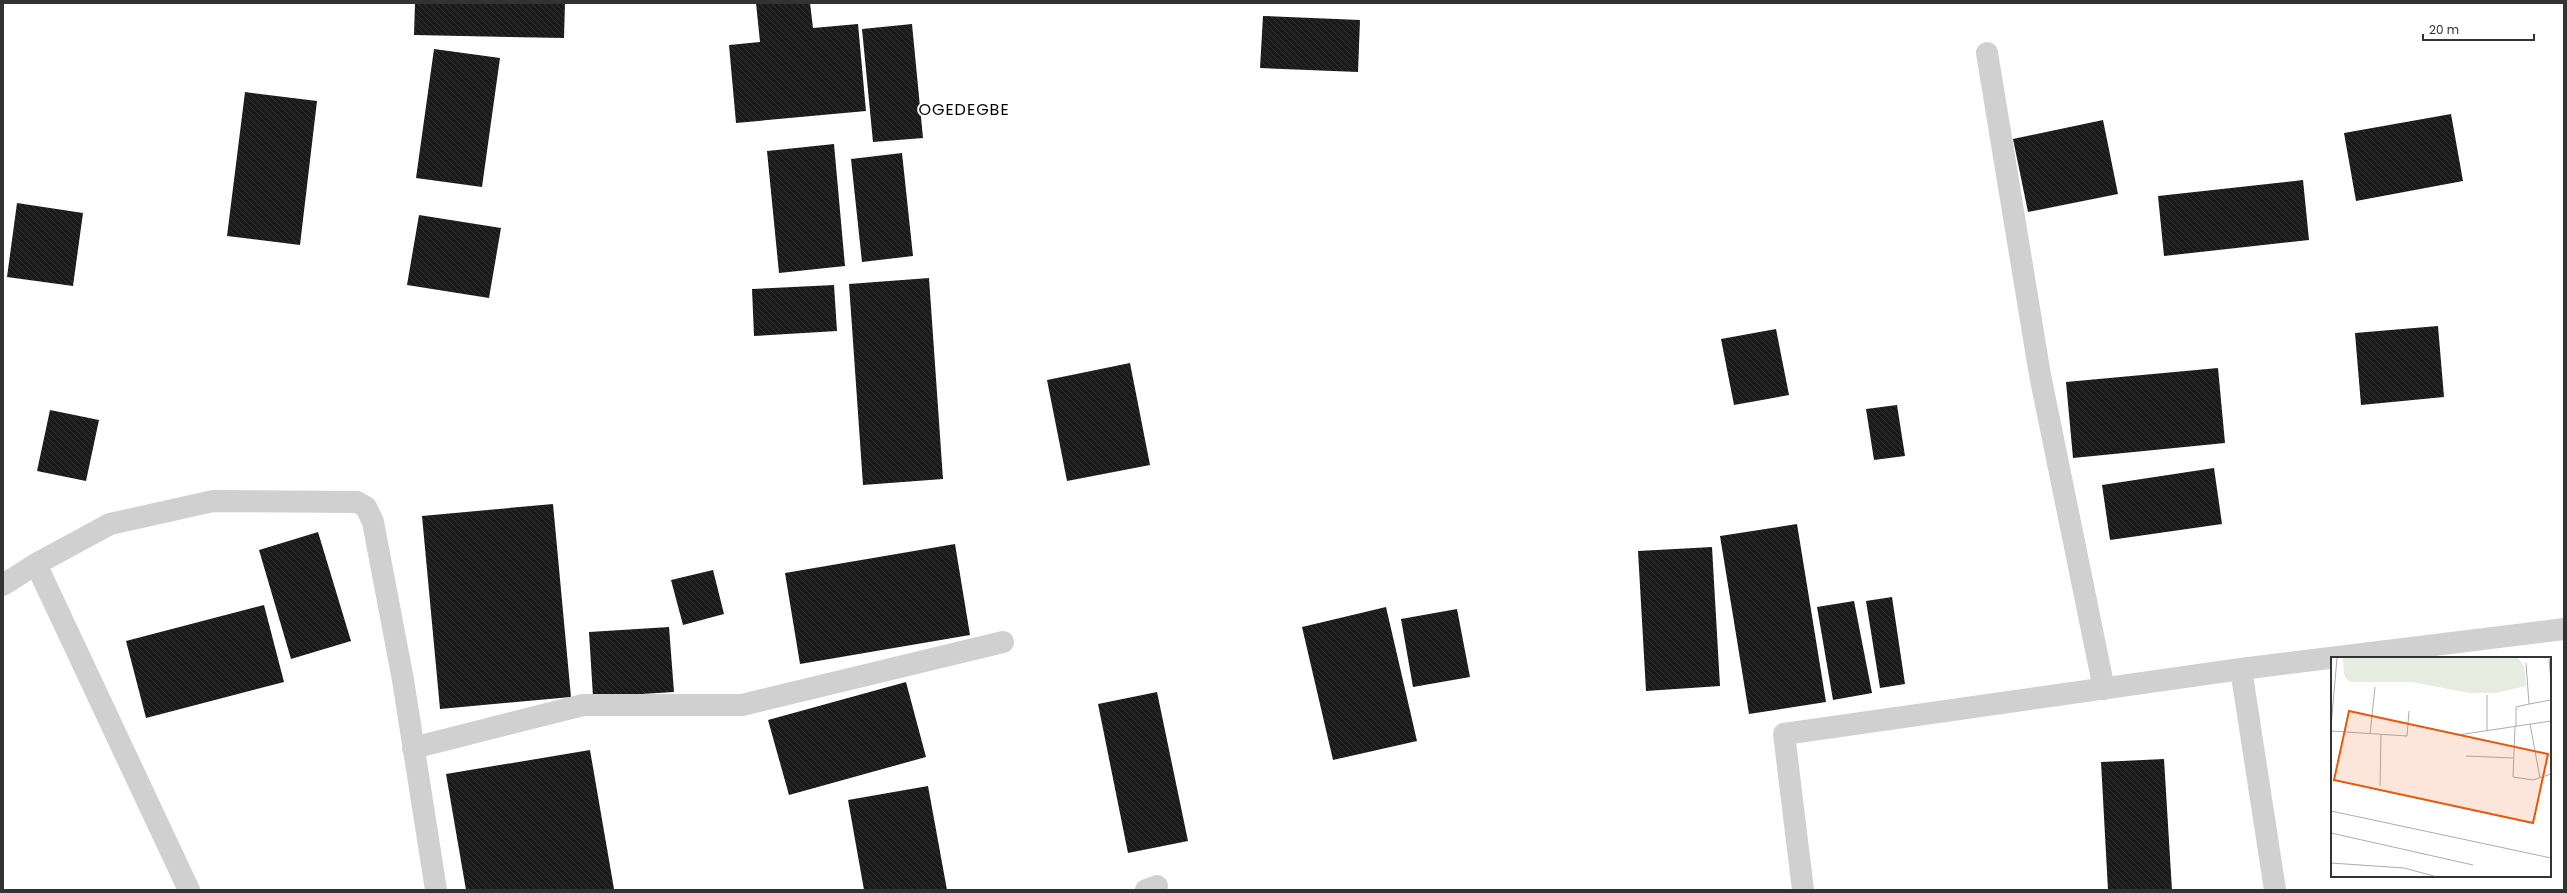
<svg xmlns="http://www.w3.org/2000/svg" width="2567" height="893" font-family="Poppins,sans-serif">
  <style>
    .building { fill: url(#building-back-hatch) }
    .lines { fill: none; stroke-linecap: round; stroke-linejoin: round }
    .minor { stroke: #d0d0d0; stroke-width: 22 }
    .labels { text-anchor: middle; stroke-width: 4; stroke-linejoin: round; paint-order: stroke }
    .quarter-label { font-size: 16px; letter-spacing: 1px; fill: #000; stroke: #fff }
    .inset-road { fill: none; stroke: #adadad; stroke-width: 1 }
    .view { fill: #e8590c; fill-opacity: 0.15; stroke: #e8590c; stroke-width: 2 }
    .inset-edge { fill: none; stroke: #333; stroke-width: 2 }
  </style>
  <defs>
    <pattern id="building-back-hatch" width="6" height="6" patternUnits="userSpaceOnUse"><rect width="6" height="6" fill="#1a1a1a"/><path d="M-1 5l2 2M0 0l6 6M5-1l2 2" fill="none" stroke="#333"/></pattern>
  </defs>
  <rect width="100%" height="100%" fill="#fff"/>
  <path class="building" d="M415 3H565L564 38 414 35Z
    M756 3H810L813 28 858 24 866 111 736 123 729 45 760 42Z
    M1263 16 1360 20 1358 72 1260 68Z
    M912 24 923 138 873 142 862 29Z
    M434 49 500 58 482 187 416 178Z
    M245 92 317 101 300 245 227 236Z
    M2451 114 2463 181 2356 201 2344 133Z
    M2103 120 2118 194 2028 212 2013 139Z
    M834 144 845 266 779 273 767 151Z
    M902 153 913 256 862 262 851 159Z
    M2303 180 2309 240 2164 256 2158 196Z
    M17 203 83 213 73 286 7 277Z
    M419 215 501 228 489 298 407 285Z
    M929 278 943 479 863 485 849 284Z
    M834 285 837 331 754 336 752 289Z
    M2438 326 2444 397 2361 405 2355 333Z
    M1776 329 1789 395 1734 405 1721 339Z
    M1130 363 1150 465 1067 481 1047 380Z
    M2218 368 2225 443 2073 458 2066 382Z
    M1897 405 1905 456 1874 460 1866 409Z
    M50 410 99 420 86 481 37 471Z
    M2214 468 2222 524 2110 540 2102 485Z
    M553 504 571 697 440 709 422 516Z
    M1797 524 1826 702 1749 714 1720 536Z
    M318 532 351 641 291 659 259 550Z
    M955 544 970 635 800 664 785 573Z
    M1712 547 1720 686 1646 691 1638 551Z
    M713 570 724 614 683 625 671 580Z
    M1892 597 1905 684 1880 688 1866 601Z
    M1854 601 1872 693 1833 700 1817 607Z
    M264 605 284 682 146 718 126 641Z
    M1386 607 1417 741 1333 760 1302 627Z
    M1457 609 1470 677 1413 687 1401 619Z
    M669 627 674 692 593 697 589 632Z
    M906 682 926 757 789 795 768 720Z
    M1157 692 1188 841 1128 853 1098 704Z
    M590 750 614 889 466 890 446 774Z
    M2164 759 2172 890H2108L2101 762Z
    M928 786 947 890H864L848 800Z"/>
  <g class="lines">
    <path class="minor" d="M1987 53 2040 375 2104 689
      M36 564 189 890
      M3 585 36 564 110 524 213 501 357 502 366 507 373 522 403 680 436 890
      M2241 669 2275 890
      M413 748 583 705H742L1003 642
      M1146 890 1157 886
      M1803 890 1784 734 2241 669 2564 629"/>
  </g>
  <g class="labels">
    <g class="quarter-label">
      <text x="964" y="115">OGEDEGBE</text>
    </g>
  </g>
  <g transform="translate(2331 657)">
    <rect width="220" height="220" fill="#fff"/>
    <path d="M12 1H187L193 9 195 29 165 36H138L81 25H20L16 23 13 17Z" fill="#e6ecdf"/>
    <path class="inset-road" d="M218 2 220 25M198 47 220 43M199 67 209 121M0 70 6 1M184 70 182 120 202 123 220 117M185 70V50L198 47 195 6M0 74 76 79 78 54M156 74V38M39 77 44 30M127 78 220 64M135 99 182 101M49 129 50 78M0 154 220 201M0 176 142 208M0 206 73 211 103 219"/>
    <path class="view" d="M18 54 217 97 202 166 3 123Z"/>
    <rect width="220" height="220" class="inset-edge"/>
  </g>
  <rect width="2567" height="893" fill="none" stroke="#333333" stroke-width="8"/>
  <path d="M2423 34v6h111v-6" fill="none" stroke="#333333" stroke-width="2"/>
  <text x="2429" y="34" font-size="12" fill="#333333" stroke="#ffffff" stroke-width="3" paint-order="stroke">20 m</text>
</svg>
